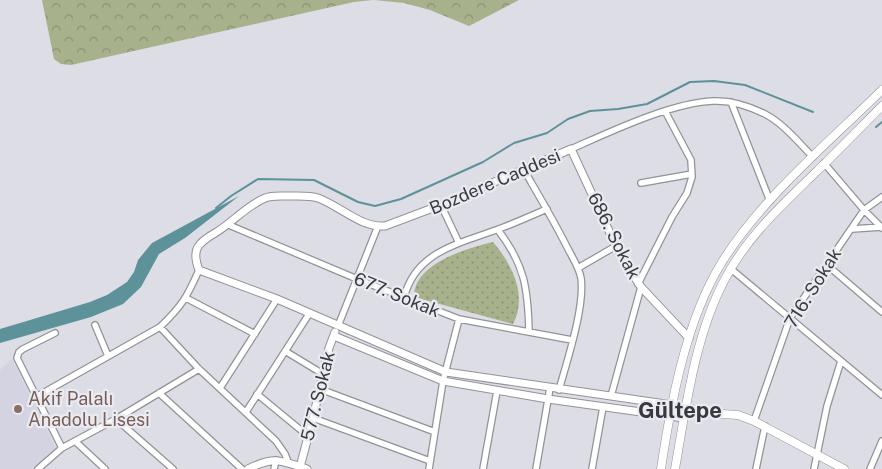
<svg xmlns="http://www.w3.org/2000/svg" width="882" height="469" font-family="'Public Sans',sans-serif">
  <style>
    .built { fill: #d3d3e2 }
    .forest { fill: url(#forest-crowns) }
    .park { fill: url(#park-dots) }
    .water { fill: #5d929b }
    .lines { fill: none; stroke-linecap: round; stroke-linejoin: round }
    .stream { stroke: #5d929b; stroke-width: 2 }
    .minor-casing { stroke: #929299; stroke-width: 8 }
    .tertiary-casing { stroke: #929299; stroke-width: 9 }
    .secondary-casing { stroke: #929299; stroke-width: 9 }
    .minor { stroke: #fff; stroke-width: 5.5 }
    .tertiary { stroke: #fff; stroke-width: 7 }
    .secondary { stroke: #fff; stroke-width: 8 }
    .education-dot { fill: #8d6e63; stroke: #eaeaf3; stroke-width: 2 }
    .labels { text-anchor: middle; stroke-width: 4.5; stroke-linejoin: round; paint-order: stroke }
    .street-label { font-size: 18px; fill: #3b3b3e; stroke: #eaeaf3 }
    .education-label { font-size: 18px; fill: #785e54; stroke: #eaeaf3; text-anchor: start }
    .district-label { font-size: 22px; font-weight: bold; fill: #39383f; stroke: #eaeaf3 }
  </style>
  <defs>
    <pattern id="forest-crowns" width="20" height="18" patternUnits="userSpaceOnUse" patternTransform="scale(1.25)"><rect width="20" height="18" fill="#a7b28d"/><path d="M2 6a3 3 0 1 1 6 0M12 15a3 3 0 1 1 6 0" fill="none" stroke="#899275"/></pattern>
    <pattern id="park-dots" width="8" height="8" patternUnits="userSpaceOnUse" patternTransform="scale(1.25)"><rect width="8" height="8" fill="#a7b28d"/><path d="M2 2h.1M6 6h.1" fill="none" stroke="#899275" stroke-width="1.8" stroke-linecap="round"/></pattern>
  </defs>
  <rect width="100%" height="100%" fill="#dddde5"/>
  <path class="built" d="M12 359 56 448 32 469H0V370Z"/>
  <path class="forest" d="M42 0H373L354 2 71 65 61 64 54 59Z
    M374 0H519L469 26 430 10 404 3Z"/>
  <path class="park" d="M493 242C512 264 528 296 513 324L414 297C413 264 467 248 493 242Z"/>
  <path class="water" d="M239 196 185 238 159 254 141 287 123 304 91 317 0 343V329L90 302 107 295 127 282 134 272 138 260 152 243Z"/>
  <g class="lines">
    <path class="stream" d="M876 127 882 122
      M216 208 231 196 258 179 314 180 358 202 375 206 401 199 483 162 514 143 547 133 568 119 590 111 618 109 647 104 690 82 714 81 745 85 813 112"/>
    <defs>
      <path id="minor" d="M731 102 770 201
        M571 149C610 132 670 103 713 101 731 100 749 106 765 114 784 124 798 142 813 157
        M824 163 864 210 882 228
        M524 170C539 196 554 221 567 247 572 257 579 267 581 278 585 307 567 361 559 390
        M641 183 692 174
        M441 205 459 243
        M229 225 357 279 459 319 572 340
        M852 229 882 227
        M498 230C525 265 528 289 529 332
        M827 265 882 312
        M578 268 616 246
        M731 269 882 395
        M638 284 672 217 687 193 692 177 691 160 665 111
        M186 298 255 334
        M404 298C415 252 458 244 496 230 513 224 530 216 547 209
        M95 325 108 356
        M338 326 378 226
        M160 327 199 369 276 441 285 454 288 462
        M55 333 23 349 19 352 17 358 62 448
        M285 351 323 374
        M220 388 277 299
        M320 389 435 432
        M159 393 242 469
        M257 394 308 436
        M611 396 641 287
        M36 397 160 327C182 306 187 297 199 270
        M246 412 309 314
        M313 418 430 461
        M116 419 173 469
        M754 421 790 318 864 210 882 197
        M76 442 105 469
        M38 469 62 448 116 419 199 369
        M274 469 276 460
        M429 469 443 381 459 319
        M483 469 497 391
        M536 469 550 388
        M592 469 603 407
        M756 469 765 426
        M814 469 827 406 841 361
        M870 469 882 441"/>
      <path id="tertiary" d="M334 336 443 381 548 399 684 418
        M686 407 446 372 277 299 199 270C191 249 198 243 215 233 232 223 246 206 265 198 272 195 280 196 288 196 298 196 309 195 318 198 340 206 361 228 385 226L441 205 571 149 616 246 632 273 641 287 689 338
        M300 467 313 418 329 348 335 332
        M248 469C274 456 280 460 307 469"/>
      <path id="secondary" d="M686 407 706 413 738 415 754 421 844 469
        M661 469C671 402 686 320 722 262 762 198 828 143 882 90
        M675 469C686 407 695 335 725 279 747 237 782 205 815 173 838 151 860 128 882 106"/>
    </defs>
    <use href="#minor" class="minor-casing"/>
    <use href="#tertiary" class="tertiary-casing"/>
    <use href="#secondary" class="secondary-casing"/>
    <use href="#minor" class="minor"/>
    <use href="#tertiary" class="tertiary"/>
    <use href="#secondary" class="secondary"/>
  </g>
  <circle class="education-dot" cx="18" cy="409" r="5"/>
  <g class="labels">
    <g class="street-label">
      <text transform="translate(495 182) rotate(-23)" y="6">Bozdere Caddesi</text>
      <text transform="translate(614 236) rotate(63)" y="6">686. Sokak</text>
      <text transform="translate(813 288) rotate(-58)" y="6">716. Sokak</text>
      <text transform="translate(397 295) rotate(22)" y="6">677. Sokak</text>
      <text transform="translate(318 396) rotate(-76)" y="6">577. Sokak</text>
    </g>
    <g class="education-label">
      <text x="28" y="405">Akif Palalı<tspan x="28" dy="21">Anadolu Lisesi</tspan></text>
    </g>
    <g class="district-label">
      <text x="680" y="418">Gültepe</text>
    </g>
  </g>
</svg>
